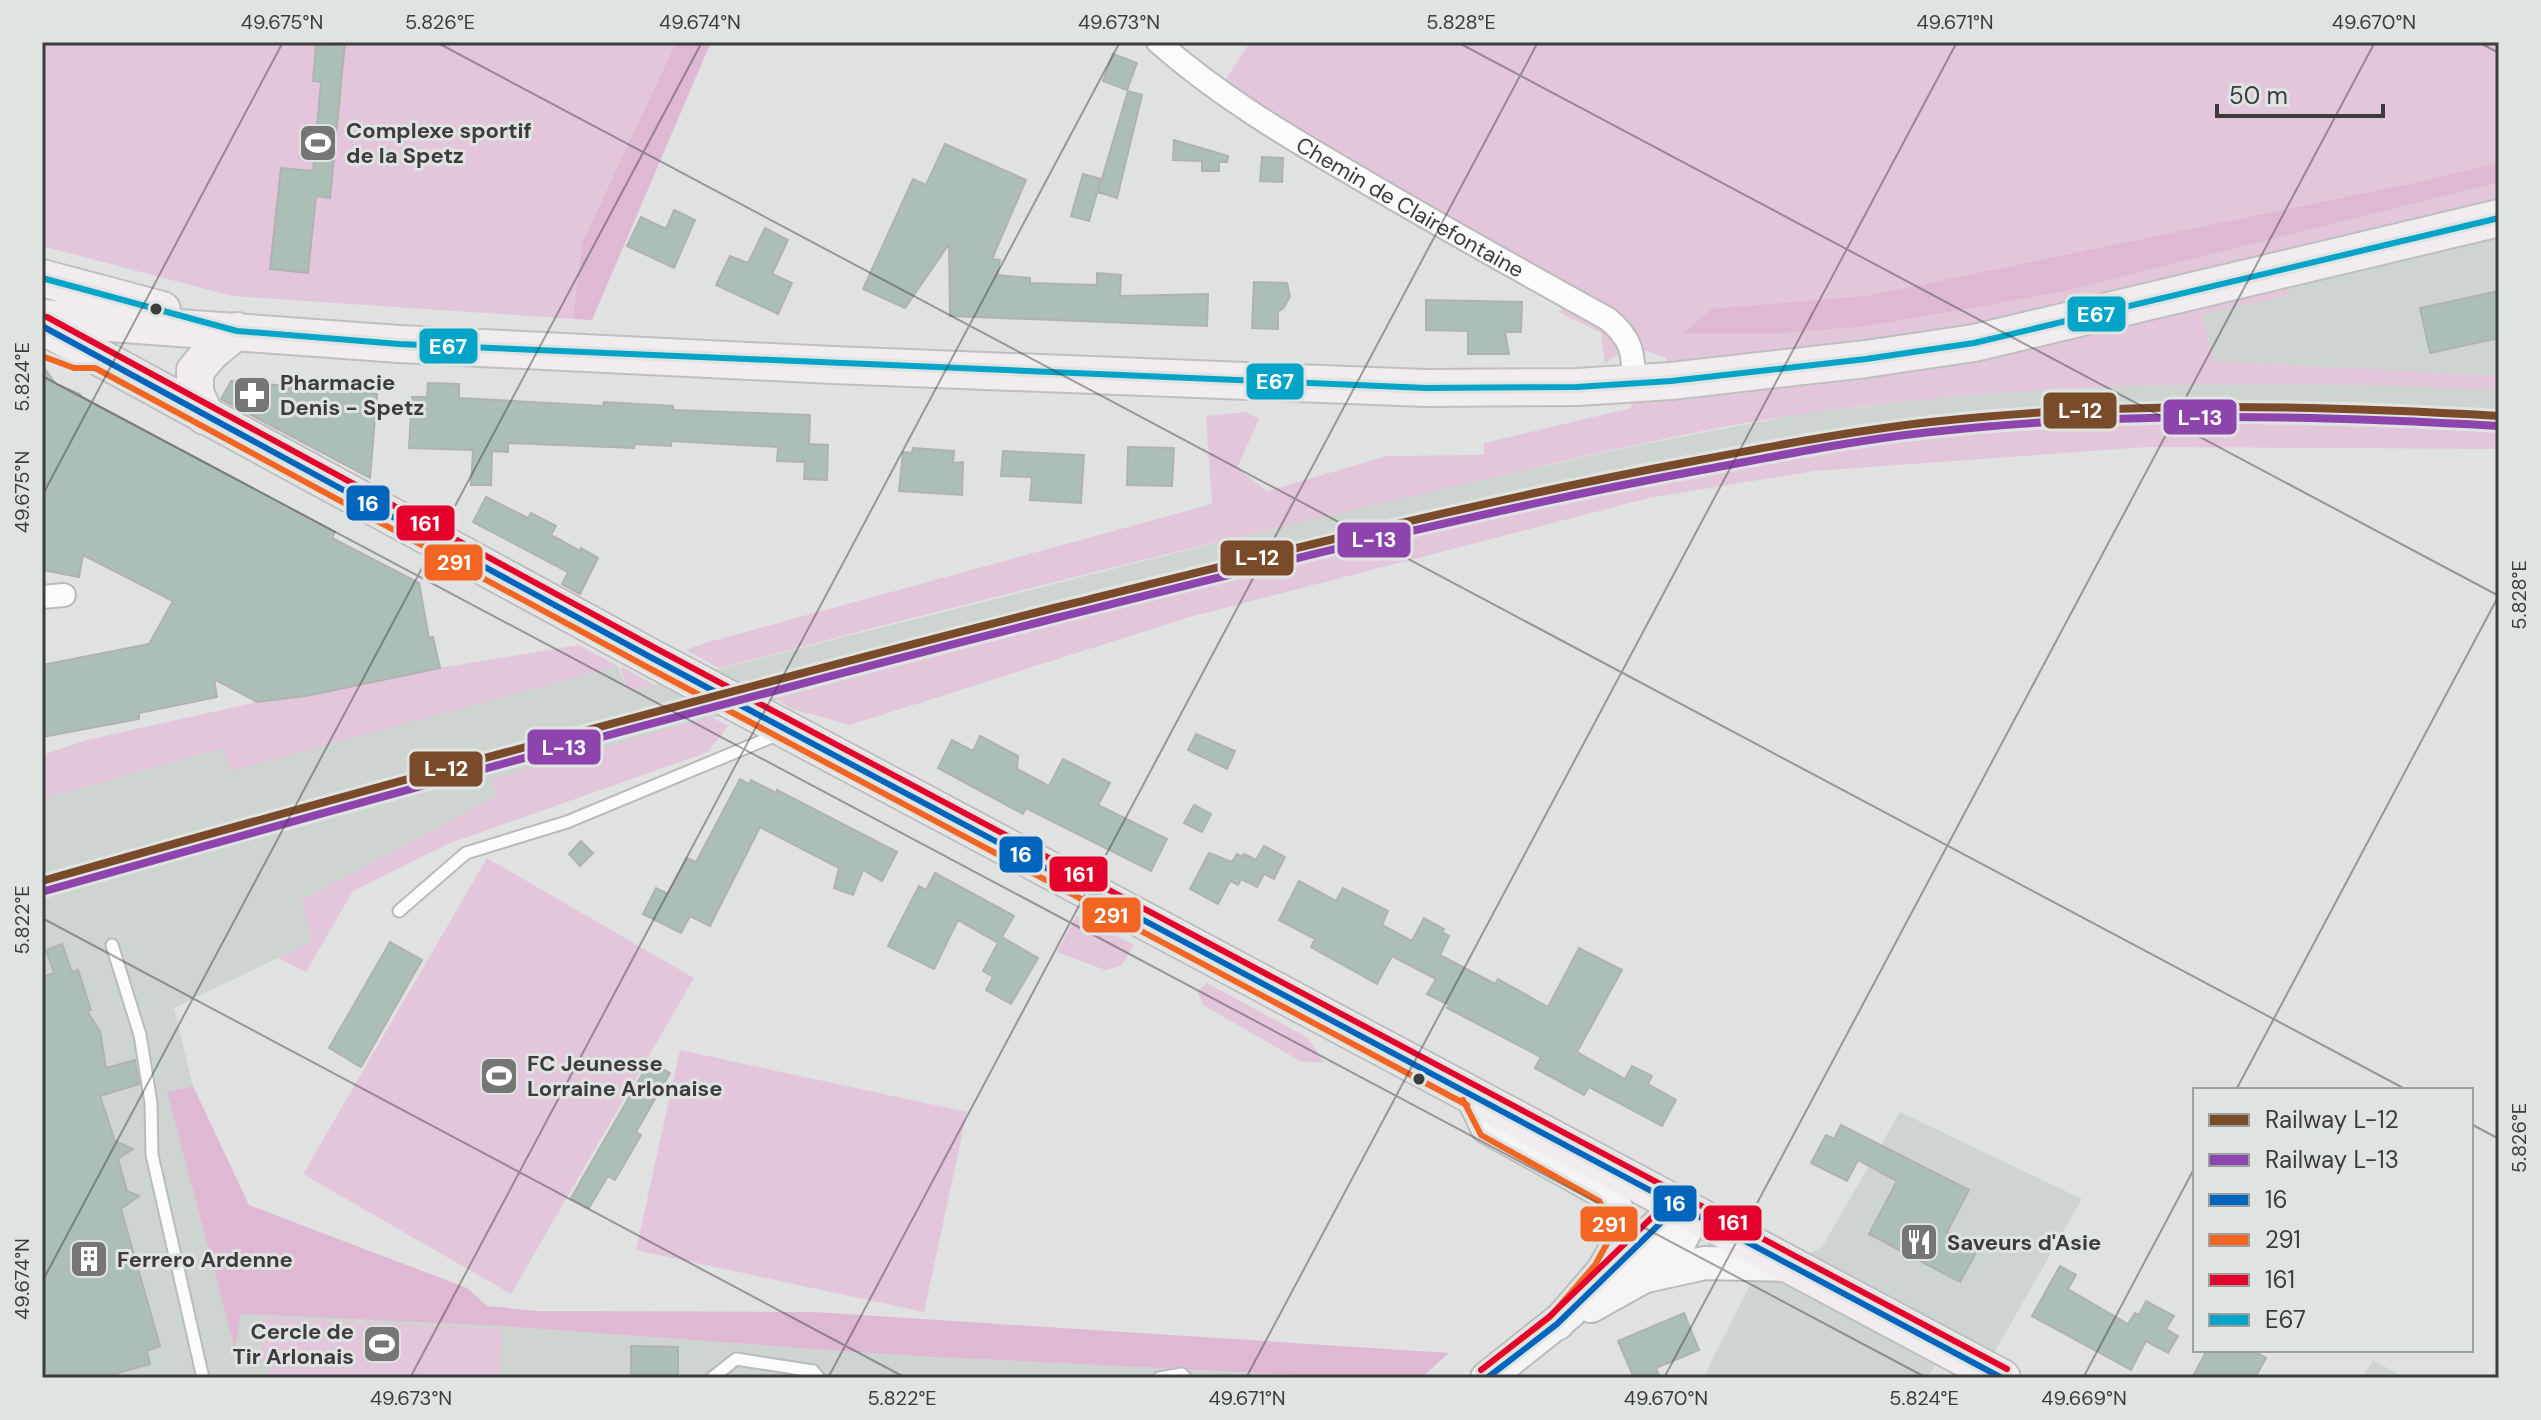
<svg xmlns="http://www.w3.org/2000/svg" width="2541" height="1420" font-family="'DM Sans',sans-serif">
  <style>
    .built { fill: #ced5d0 }
    .green { fill: #e3c6da }
    .forest { fill: #dfb8d4 }
    .building { fill: #acbfb6; stroke: #b0b2b1; stroke-width: 2 }
    .lines { fill: none; stroke-linecap: round; stroke-linejoin: round }
    .service-casing { stroke: #b9bbba; stroke-width: 15 }
    .minor-casing { stroke: #b9bbba; stroke-width: 26 }
    .secondary-casing { stroke: #b9bbba; stroke-width: 36 }
    .primary-casing { stroke: #bebfbf; stroke-width: 40 }
    .service { stroke: #fafbfa; stroke-width: 11 }
    .minor { stroke: #fafbfa; stroke-width: 22 }
    .secondary { stroke: #f5f4f5; stroke-width: 32 }
    .primary { stroke: #f1ecef; stroke-width: 36 }
    .bus-1-casing { stroke: #dfe3e1; stroke-width: 12 }
    .bus-2-casing { stroke: #dfe3e1; stroke-width: 12 }
    .bus-3-casing { stroke: #dfe3e1; stroke-width: 12 }
    .bus-4-casing { stroke: #dfe3e1; stroke-width: 12 }
    .bus-1 { stroke: #0065bd; stroke-width: 6 }
    .bus-2 { stroke: #f26522; stroke-width: 6 }
    .bus-3 { stroke: #e4002b; stroke-width: 6 }
    .bus-4 { stroke: #03a4c7; stroke-width: 6 }
    .rail-1-casing { stroke: #dfe3e1; stroke-width: 14 }
    .rail-2-casing { stroke: #dfe3e1; stroke-width: 14 }
    .rail-1 { stroke: #7a4b2a; stroke-width: 8 }
    .rail-2 { stroke: #8e44ad; stroke-width: 8 }
    .ticks { fill: none; stroke: #3b3c3b; stroke-width: 2; stroke-opacity: 0.45 }
    .bus-dot { fill: #3b3c3b; stroke: #dfe3e1; stroke-width: 3 }
    .labels { text-anchor: middle; stroke-width: 6; stroke-linejoin: round; paint-order: stroke }
    .poi-label { font-size: 22px; font-weight: bold; fill: #3b3c3b; stroke: #dfe3e1; text-anchor: start }
    .street-label { font-size: 22px; fill: #3b3c3b; stroke: #dfe3e1 }
    .line-badge { stroke: #dfe3e1; stroke-width: 3 }
    .badge-label { font-size: 22px; text-anchor: middle; font-weight: bold; fill: #fff }
    .neatline { fill: none; stroke: #3b3c3b; stroke-width: 3 }
    .ticks-label { font-size: 20px; text-anchor: middle; fill: #3b3c3b }
  </style>
  <rect width="100%" height="100%" fill="#e0e2e1"/>
  <path class="built" d="M2499 218V376L2214 361 2202 313 2289 295 2283 271Z
    M2211 382 2358 383 2499 390V430L2214 423 2075 427 1931 437 1813 451 1643 484 1344 552 941 654 493 779 497 796 302 900 311 942 174 1008 193 1086 167 1092 235 1347 241 1314 501 1326 896 1355 1295 1375 1297 1378H42V799L223 748 230 770 618 666 628 691 654 685 1334 513 1638 445 1806 413 1928 399 2070 387Z
    M1900 1112 2082 1199 1985 1369 1947 1349 1927 1378H1703L1752 1281 1822 1247Z
    M2373 1360 2405 1378H2363Z"/>
  <path class="green" d="M42 42H676L582 243 573 319 232 296 42 246Z
    M1250 42H2499V218L2284 272 2289 295 2202 314 2214 361 2499 376V390C2268 379 2038 381 1809 413 1689 430 1570 460 1452 487 1207 542 963 605 719 668L686 650 705 643 1212 504 1206 416 1245 412 1259 419 1237 468 1267 491 1387 456 1484 455V443L1631 408 1634 383 1671 381 1666 358C1637 347 1630 343 1605 364L1601 333 1560 313 1562 305 1434 236 1290 148 1218 91Z
    M2214 423 2495 430H2499V449L2148 447 1814 471 1649 498 1190 617 850 725 792 709 776 699C1001 637 1228 579 1455 527 1575 499 1695 468 1817 451 1948 432 2081 427 2214 423Z
    M579 645 618 666 230 771 223 748 42 799V755L87 740 257 702 306 696 440 668Z
    M620 666 654 685 628 691Z
    M711 717 728 726 708 752 448 844 353 891 306 972 278 958 311 942 302 900 497 796 492 779Z
    M487 858 694 978 511 1294 303 1174Z
    M1077 915 1134 945 1121 966 1105 970 1057 952Z
    M1207 983 1308 1038 1324 1063 1300 1061 1203 1005 1197 991Z
    M680 1050 967 1112 924 1312 636 1250Z
    M263 1318 502 1329 500 1378H269L270 1360 261 1359Z"/>
  <path class="forest" d="M676 42H711L592 320 573 319 582 243Z
    M2499 163V182L2061 292 1868 326 1782 333H1683L1712 309 1866 296 2405 185Z
    M193 1086 249 1205 467 1288 487 1306 536 1311 815 1312 1449 1353 1421 1378H1297L1295 1375 896 1355 501 1326 241 1314 235 1349 167 1092Z"/>
  <path class="building" d="M326 42H345L330 198 316 196 308 273 270 269 281 168 313 171 321 82 313 81 316 45 326 46Z
    M1113 54 1137 63 1127 90 1103 81Z
    M1128 91 1142 95 1117 198 1098 192Z
    M1174 140 1228 156 1227 162H1219V171H1202V161L1173 160Z
    M945 144 1026 180 992 259 1000 260 997 275 1030 278V283L1097 285V273L1121 275 1120 296 1208 294 1207 326 950 316 949 244 905 308 863 289 913 179 926 185Z
    M1262 157 1283 158 1282 182 1260 181Z
    M1083 174 1101 179 1089 221 1071 216Z
    M674 210 695 220 674 268 627 246 641 217 666 229Z
    M765 228 788 240 772 274 792 283 778 314 716 285 730 256 748 263Z
    M1254 282 1287 283 1290 296 1284 307 1278 312V329L1252 328Z
    M2499 291V338L2430 353 2420 308Z
    M1426 300 1522 302 1521 332H1505L1509 354H1468V331L1426 330Z
    M42 365 56 384 80 394 82 397 335 532 332 538 419 583 429 638 433 637 440 668 306 696 257 702 214 679 217 697 139 713V719L42 737V665L149 644 173 601 83 555 79 577 42 570Z
    M231 381 377 394 370 478 221 399Z
    M428 383 459 384V398L603 406 604 402 673 406V410L810 415 809 444 828 445 827 480 804 479 805 462 777 461 778 447 671 441V446L635 444 634 448 508 443V452L492 451 491 485H471L473 450 409 448 412 397H427Z
    M1128 447 1174 448 1172 486 1127 485Z
    M913 448 954 451 953 463 963 462 962 495 899 491 903 452 912 453Z
    M1003 451 1084 455 1081 503 1030 500 1032 477 1001 476Z
    M486 497 528 518 531 513 556 526 551 535 580 551 581 548 598 558 580 594 562 584 568 572 473 522Z
    M1196 734 1235 751 1227 769 1188 750Z
    M980 736 1018 756 1017 769 1049 786 1063 759 1110 783 1098 805 1167 839 1151 871 1026 808 1023 814 938 768 952 740 973 751Z
    M740 779 749 784 751 780 776 793 777 790 897 852 882 881 863 870 853 895 834 888 839 868 760 827 710 926 690 916 681 933 643 914 656 888 668 894 687 858 696 862Z
    M1194 805 1211 814 1202 832 1184 823Z
    M581 841 593 853 580 866 569 854Z
    M1264 846 1285 857 1274 879 1264 874 1257 887 1241 879 1238 885 1230 881 1218 904 1190 889 1209 853 1232 862 1237 854 1243 857 1244 854 1256 860Z
    M935 873 1014 916 1002 937 1038 958 1011 1004 986 990 993 977 983 971 998 943 958 920 934 969 888 946 919 886 926 890Z
    M1299 881 1336 901 1343 888 1388 911 1382 925 1412 941 1424 918 1444 929 1442 932 1449 936 1440 955 1495 984 1498 979 1548 1007 1579 948 1622 970 1577 1052 1625 1079 1632 1066 1652 1076 1648 1084 1676 1100 1662 1126 1589 1087 1584 1095 1535 1068 1541 1057 1447 1008 1449 1005 1427 994 1436 979 1392 956 1377 984 1311 947 1315 939 1279 920Z
    M390 942 422 960 361 1067 329 1048Z
    M62 944 72 972 78 970 91 1010 87 1011 100 1031 106 1068 135 1060 139 1084 100 1096 115 1141 133 1149 118 1159 127 1191 139 1196 121 1209 160 1346 147 1351 150 1364 100 1378H42V977L54 973 46 950Z
    M650 1061 670 1073 636 1132 641 1135 615 1180 608 1176 589 1208 571 1198Z
    M1841 1125 1969 1190 1947 1232 1978 1249 1960 1282 1869 1234 1897 1181 1858 1160 1847 1181 1811 1163 1826 1135 1834 1139Z
    M2060 1266 2076 1275 2068 1289 2128 1324 2135 1313 2139 1315 2146 1301 2174 1316 2166 1329 2178 1336 2168 1353 2146 1341 2131 1370 2032 1316Z
    M1684 1313 1699 1350 1656 1368 1660 1378H1634L1618 1341Z
    M631 1346 678 1347V1378H631Z
    M2207 1350H2252L2266 1358 2255 1378H2192Z"/>
  <g class="lines">
    <defs>
      <path id="service" d="M399 911 466 853 567 822 779 734
        M112 945 140 1035 151 1103 152 1155 203 1378
        M712 1378 736 1359 813 1371 819 1378
        M1159 1378 1182 1374 1185 1378"/>
      <g id="minor">
        <path id="s1" d="M1158 42C1218 95 1285 135 1354 175 1438 225 1523 272 1608 319 1633 340 1633 353 1634 383"/>
        <path d="M42 597 64 595"/>
      </g>
      <path id="secondary" d="M1472 1096 1487 1127 1606 1193 1619 1213V1243L1603 1271 1557 1324
        M1611 1271 1678 1206
        M1646 1276 1705 1263 1787 1265
        M1591 1306 1643 1277 1676 1249 1694 1214
        M1487 1378 1570 1312"/>
      <path id="primary" d="M42 278 162 310
        M42 318 399 344 833 365 1426 388 1577 387 1671 381 1866 359 1974 343 2499 218
        M42 326 652 658 2002 1378
        M205 416 195 392V371L211 352 237 331"/>
    </defs>
    <use href="#service" class="service-casing"/>
    <use href="#minor" class="minor-casing"/>
    <use href="#secondary" class="secondary-casing"/>
    <use href="#primary" class="primary-casing"/>
    <use href="#service" class="service"/>
    <use href="#minor" class="minor"/>
    <use href="#secondary" class="secondary"/>
    <use href="#primary" class="primary"/>
    <defs>
      <path id="bus-1" d="M42 326 652 658 2002 1378
        M1487 1378 1557 1324 1678 1206"/>
      <path id="bus-2" d="M42 356 74 368H95L647 667 1467 1105
        M1463 1100 1481 1135 1599 1201 1609 1216V1240L1595 1265 1550 1317 1481 1370"/>
      <path id="bus-3" d="M47 317 657 649 2007 1369
        M1481 1370 1550 1316 1671 1199"/>
      <path id="bus-4" d="M42 278 237 331 399 344 1426 388 1577 387 1671 381 1866 359 1974 343 2499 218"/>
    </defs>
    <use href="#bus-1" class="bus-1-casing"/>
    <use href="#bus-2" class="bus-2-casing"/>
    <use href="#bus-3" class="bus-3-casing"/>
    <use href="#bus-4" class="bus-4-casing"/>
    <use href="#bus-1" class="bus-1"/>
    <use href="#bus-2" class="bus-2"/>
    <use href="#bus-3" class="bus-3"/>
    <use href="#bus-4" class="bus-4"/>
    <defs>
      <path id="rail-1" d="M42 881C378 786 716 694 1054 608 1267 555 1479 501 1694 461 1773 446 1852 431 1931 422 2120 401 2310 405 2499 416"/>
      <path id="rail-2" d="M45 891C381 796 717 704 1056 618 1272 564 1488 509 1707 469 1782 455 1856 440 1931 432 2120 411 2310 415 2498 426"/>
    </defs>
    <use href="#rail-1" class="rail-1-casing"/>
    <use href="#rail-2" class="rail-2-casing"/>
    <use href="#rail-1" class="rail-1"/>
    <use href="#rail-2" class="rail-2"/>
  </g>
  <path class="ticks" d="M436 42 2407 1090M1457 42 2499 596M2478 42 2499 53M42 376 1927 1378M42 496 283 42M42 918 906 1378M2236 1090 2499 595M2471 1124 2499 1139M42 1282 702 42M410 1378 1120 42M828 1378 1538 42M1246 1378 1957 42M1664 1378 2375 42M2083 1378 2195 1167"/>
  <defs>
    <symbol id="stadium-square" viewBox="-11 -11 22 22"><rect x="-9" y="-9" width="18" height="18" rx="4" fill="#757675" stroke="#dfe3e1"/><path d="M0-5a6.5 5 0 1 0 0 10a6.5 5 0 1 0 0-10ZM-3.5-1.8h7v3.6h-7Z" fill="#fff"/></symbol>
    <symbol id="pharmacy-square" viewBox="-11 -11 22 22"><rect x="-9" y="-9" width="18" height="18" rx="4" fill="#757675" stroke="#dfe3e1"/><path d="M-2-6h4v4h4v4h-4v4h-4v-4h-4v-4h4Z" fill="#fff"/></symbol>
    <symbol id="restaurant-square" viewBox="-11 -11 22 22"><rect x="-9" y="-9" width="18" height="18" rx="4" fill="#757675" stroke="#dfe3e1"/><path d="M-5-6h1v4h1v-4h1v4h1v-4h1v5L-1.5 .5V6h-2V.5L-5-1ZM5-6V6H3V1.5H1.5Q1.5-4 5-6Z" fill="#fff"/></symbol>
    <symbol id="building-square" viewBox="-11 -11 22 22"><rect x="-9" y="-9" width="18" height="18" rx="4" fill="#757675" stroke="#dfe3e1"/><path d="M-4-6H4V6H1V3H-1V6H-4ZM-2.5-4.3h1.7v1.8h-1.7ZM.8-4.3h1.7v1.8H.8ZM-2.5-1h1.7V.8h-1.7ZM.8-1h1.7V.8H.8Z" fill="#fff"/></symbol>
  </defs>
  <g fill-rule="evenodd">
    <use href="#stadium-square" x="296" y="121" width="44" height="44"/>
    <use href="#pharmacy-square" x="230" y="373" width="44" height="44"/>
    <use href="#stadium-square" x="477" y="1054" width="44" height="44"/>
    <use href="#restaurant-square" x="1897" y="1220" width="44" height="44"/>
    <use href="#building-square" x="67" y="1237" width="44" height="44"/>
    <use href="#stadium-square" x="360" y="1322" width="44" height="44"/>
  </g>
  <g class="bus-dot">
    <circle cx="156" cy="309" r="7"/>
    <circle cx="1419" cy="1079" r="7"/>
  </g>
  <g class="labels">
    <g class="poi-label">
      <text x="346" y="138">Complexe sportif<tspan x="346" dy="25">de la Spetz</tspan></text>
      <text x="280" y="390">Pharmacie<tspan x="280" dy="25">Denis - Spetz</tspan></text>
      <text x="527" y="1071">FC Jeunesse<tspan x="527" dy="25">Lorraine Arlonaise</tspan></text>
      <text x="1947" y="1250">Saveurs d'Asie</text>
      <text x="117" y="1267">Ferrero Ardenne</text>
      <text x="354" y="1339" text-anchor="end">Cercle de<tspan x="354" dy="25">Tir Arlonais</tspan></text>
    </g>
    <g class="street-label">
      <text dy="8" stroke="none"><textPath href="#s1" startOffset="302">Chemin de Clairefontaine</textPath></text>
    </g>
  </g>
  <g class="line-badge">
    <rect x="2066" y="295" width="61" height="38" rx="8" fill="#03a4c7"/>
    <rect x="418" y="327" width="61" height="38" rx="8" fill="#03a4c7"/>
    <rect x="1245" y="362" width="60" height="39" rx="8" fill="#03a4c7"/>
    <rect x="2042" y="391" width="76" height="39" rx="8" fill="#7a4b2a"/>
    <rect x="2162" y="398" width="76" height="38" rx="8" fill="#8e44ad"/>
    <rect x="345" y="484" width="46" height="38" rx="8" fill="#0065bd"/>
    <rect x="395" y="504" width="61" height="38" rx="8" fill="#e4002b"/>
    <rect x="1336" y="521" width="76" height="38" rx="8" fill="#8e44ad"/>
    <rect x="1219" y="539" width="76" height="38" rx="8" fill="#7a4b2a"/>
    <rect x="423" y="543" width="61" height="39" rx="8" fill="#f26522"/>
    <rect x="526" y="728" width="76" height="38" rx="8" fill="#8e44ad"/>
    <rect x="408" y="750" width="76" height="38" rx="8" fill="#7a4b2a"/>
    <rect x="998" y="835" width="46" height="39" rx="8" fill="#0065bd"/>
    <rect x="1048" y="855" width="61" height="38" rx="8" fill="#e4002b"/>
    <rect x="1081" y="896" width="61" height="38" rx="8" fill="#f26522"/>
    <rect x="1652" y="1184" width="46" height="39" rx="8" fill="#0065bd"/>
    <rect x="1702" y="1204" width="61" height="38" rx="8" fill="#e4002b"/>
    <rect x="1579" y="1205" width="60" height="38" rx="8" fill="#f26522"/>
  </g>
  <g class="badge-label">
    <text x="2096" y="322">E67</text>
    <text x="448" y="354">E67</text>
    <text x="1275" y="389">E67</text>
    <text x="2080" y="418">L-12</text>
    <text x="2200" y="425">L-13</text>
    <text x="368" y="511">16</text>
    <text x="425" y="531">161</text>
    <text x="1374" y="547">L-13</text>
    <text x="1257" y="565">L-12</text>
    <text x="454" y="570">291</text>
    <text x="564" y="755">L-13</text>
    <text x="446" y="776">L-12</text>
    <text x="1021" y="862">16</text>
    <text x="1079" y="882">161</text>
    <text x="1111" y="923">291</text>
    <text x="1675" y="1211">16</text>
    <text x="1733" y="1230">161</text>
    <text x="1609" y="1232">291</text>
  </g>
  <rect width="2541" height="1420" fill="none" stroke="#dfe3e1" stroke-width="88"/>
  <rect x="2193" y="1088" width="280" height="264" fill="#dfe3e1" stroke="#9da09f" stroke-width="2"/>
  <rect x="2209" y="1114" width="40" height="12" fill="#7a4b2a" stroke="#9da09f" stroke-width="2"/>
  <text x="2265" y="1128" font-size="24" fill="#3b3c3b">Railway L-12</text>
  <rect x="2209" y="1154" width="40" height="12" fill="#8e44ad" stroke="#9da09f" stroke-width="2"/>
  <text x="2265" y="1168" font-size="24" fill="#3b3c3b">Railway L-13</text>
  <rect x="2209" y="1194" width="40" height="12" fill="#0065bd" stroke="#9da09f" stroke-width="2"/>
  <text x="2265" y="1208" font-size="24" fill="#3b3c3b">16</text>
  <rect x="2209" y="1234" width="40" height="12" fill="#f26522" stroke="#9da09f" stroke-width="2"/>
  <text x="2265" y="1248" font-size="24" fill="#3b3c3b">291</text>
  <rect x="2209" y="1274" width="40" height="12" fill="#e4002b" stroke="#9da09f" stroke-width="2"/>
  <text x="2265" y="1288" font-size="24" fill="#3b3c3b">161</text>
  <rect x="2209" y="1314" width="40" height="12" fill="#03a4c7" stroke="#9da09f" stroke-width="2"/>
  <text x="2265" y="1328" font-size="24" fill="#3b3c3b">E67</text>
  <path d="M2217 104v12h166v-12" fill="none" stroke="#3b3c3b" stroke-width="4"/>
  <text x="2229" y="104" font-size="24" fill="#3b3c3b" stroke="#dfe3e1" stroke-width="6" paint-order="stroke">50 m</text>
  <rect x="44" y="44" width="2453" height="1332" class="neatline"/>
  <g class="ticks-label">
    <text x="282" y="29">49.675°N</text>
    <text x="440" y="29">5.826°E</text>
    <text x="700" y="29">49.674°N</text>
    <text x="1119" y="29">49.673°N</text>
    <text x="1461" y="29">5.828°E</text>
    <text x="1955" y="29">49.671°N</text>
    <text x="2374" y="29">49.670°N</text>
    <text transform="translate(22 377) rotate(-90)" y="7">5.824°E</text>
    <text transform="translate(22 492) rotate(-90)" y="7">49.675°N</text>
    <text transform="translate(2519 595) rotate(-90)" y="7">5.828°E</text>
    <text transform="translate(22 920) rotate(-90)" y="7">5.822°E</text>
    <text transform="translate(2519 1138) rotate(-90)" y="7">5.826°E</text>
    <text transform="translate(22 1279) rotate(-90)" y="7">49.674°N</text>
    <text x="411" y="1405">49.673°N</text>
    <text x="902" y="1405">5.822°E</text>
    <text x="1247" y="1405">49.671°N</text>
    <text x="1666" y="1405">49.670°N</text>
    <text x="1924" y="1405">5.824°E</text>
    <text x="2084" y="1405">49.669°N</text>
  </g>
</svg>
